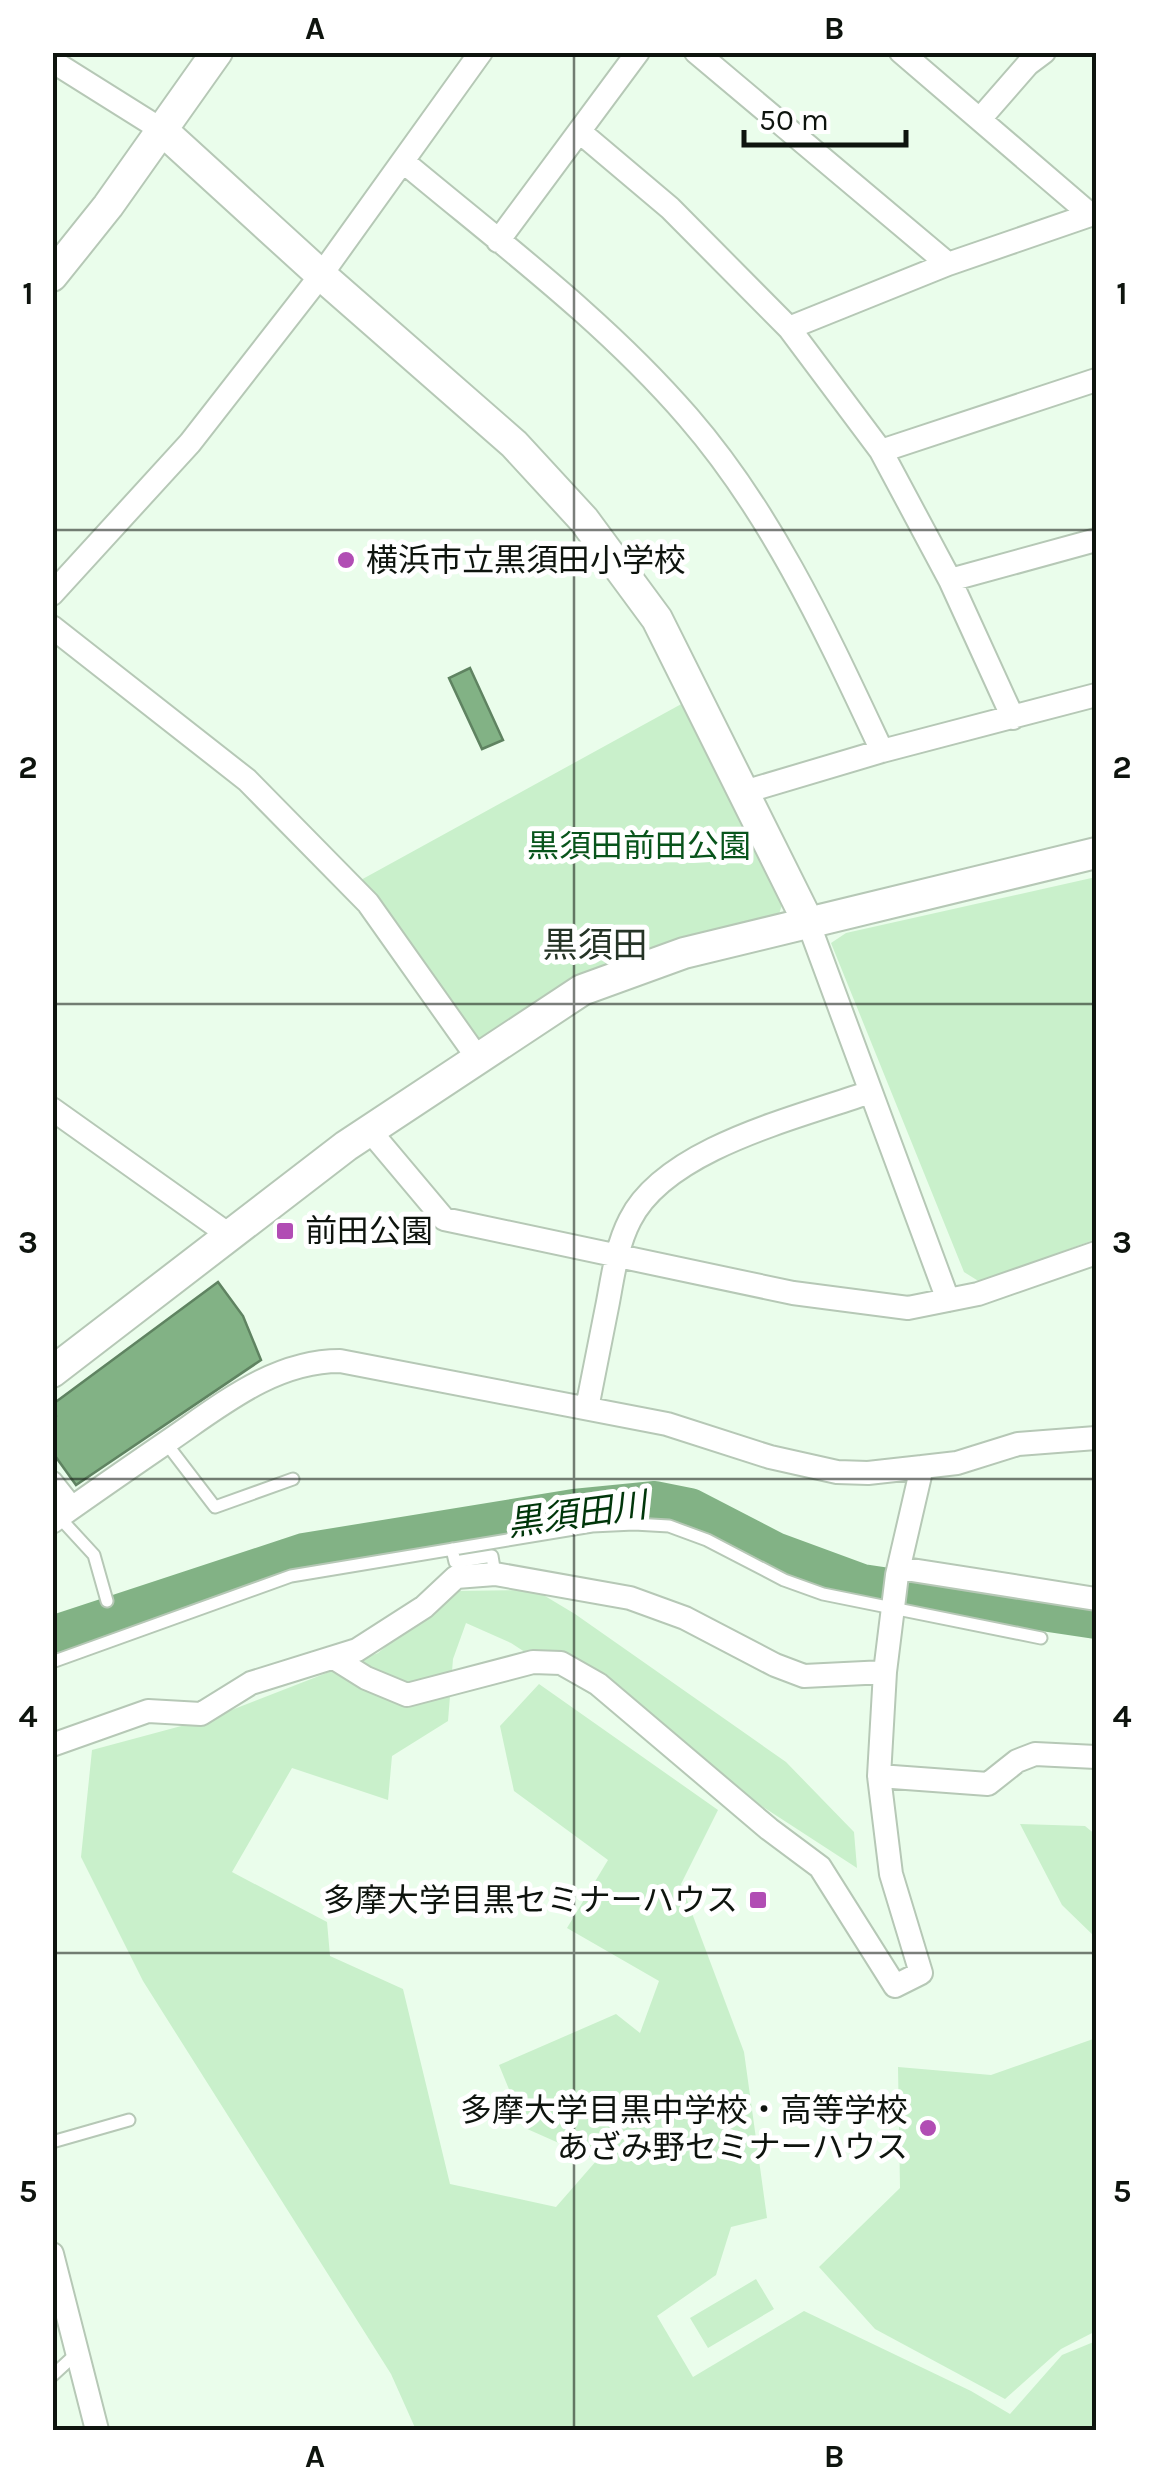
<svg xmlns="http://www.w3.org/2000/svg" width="1149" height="2483" font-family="Karla,'Noto Sans JP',sans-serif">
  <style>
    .green { fill: #c9f0cb }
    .water { fill: #82b285; stroke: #5f8361; stroke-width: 2.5 }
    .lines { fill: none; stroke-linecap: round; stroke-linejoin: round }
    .river { stroke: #82b285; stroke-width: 40 }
    .lane-casing { stroke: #b6c8b6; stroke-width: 15 }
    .street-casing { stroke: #b6c8b6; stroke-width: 26 }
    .secondary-casing { stroke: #b6c8b6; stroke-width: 34 }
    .lane { stroke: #fff; stroke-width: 11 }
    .street { stroke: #fff; stroke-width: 22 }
    .secondary { stroke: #fff; stroke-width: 30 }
    .grid { fill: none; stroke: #0e140e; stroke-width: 2.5; stroke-opacity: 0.55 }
    .poi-dot { fill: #b14db4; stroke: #fff; stroke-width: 4 }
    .labels { text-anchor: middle; stroke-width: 10; stroke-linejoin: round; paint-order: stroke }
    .poi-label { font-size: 32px; fill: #0e140e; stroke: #fff; text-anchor: start }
    .park-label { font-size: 32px; fill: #08541b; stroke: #fff }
    .neighbourhood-label { font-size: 35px; fill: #253426; stroke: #fff }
    .water-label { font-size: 35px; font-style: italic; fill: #00360a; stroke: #fff }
    .neatline { fill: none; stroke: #0e140e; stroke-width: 4 }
    .grid-label { font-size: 32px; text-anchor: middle; font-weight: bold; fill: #0e140e }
  </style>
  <rect width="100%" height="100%" fill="#eafdeb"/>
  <path class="green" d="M685 702 782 905 778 917 481 1047 359 881Z
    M1096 877V1239L980 1282 964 1272 831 943 846 933Z
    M535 1590 575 1614 786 1762 854 1832 857 1868 511 1643 466 1623 453 1659 448 1721 392 1756 388 1800 292 1768 232 1872 327 1922 330 1956 403 1989 450 2184 556 2207 597 2160 525 2128 499 2065 616 2014 640 2033 659 1981 567 1928 608 1860 514 1791 500 1726 539 1684 718 1810 681 1884 744 2052 767 2218 731 2227 716 2275 657 2316 693 2377 804 2311 971 2391 1010 2414 1062 2355 1096 2341V2430H416L391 2374 143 1981 81 1857 92 1750 211 1718 378 1653 452 1591Z
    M1020 1824 1085 1826 1096 1835V1938L1062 1905Z
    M1096 2038V2331L1061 2349 1005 2399 875 2329 819 2267 900 2188 898 2067 991 2075Z
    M756 2279 774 2309 708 2348 690 2318Z"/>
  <path class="water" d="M470 668 503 740 482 749 449 678Z
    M218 1282 243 1316 261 1360 76 1485 53 1453V1419L56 1416 53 1404Z"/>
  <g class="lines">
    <path class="river" d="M52 1636 304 1553 574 1509 655 1501 690 1508 775 1552 862 1584 1096 1619"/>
    <defs>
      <path id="lane" d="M166 1443 215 1507 293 1479
        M59 1517 94 1555 107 1601
        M452 1549 455 1562 492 1556 495 1574
        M52 1662 291 1576 592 1526 634 1524 669 1526 707 1540 784 1580 823 1594 1041 1638
        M52 2142 129 2120
        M52 2376 77 2353"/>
      <path id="street" d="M696 52 948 264
        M901 52 1091 215
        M52 61 162 130
        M980 119 1028 64 1044 52
        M580 132 670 208 789 328 881 451 950 580 1013 718
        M405 163C502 244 605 321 688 417 773 515 827 634 882 751
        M498 241 638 52
        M789 328 948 264 1096 213
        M881 451 1096 380
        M950 580 1096 540
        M52 594 190 443 321 275 481 52
        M52 627 247 780 368 903 477 1057
        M744 792 882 751 1096 695
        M808 922 948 1300
        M52 1109 232 1237
        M370 1131 444 1219 793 1293 908 1308 978 1294 1096 1253
        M587 1408C594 1373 601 1338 608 1302 613 1275 617 1245 630 1220 666 1148 797 1118 870 1092
        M922 1467 957 1463 1018 1444 1096 1438
        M52 1483 71 1507
        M52 1522C90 1495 129 1468 167 1442 220 1406 273 1361 340 1361L667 1424 770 1457 837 1472 868 1473 922 1467 897 1575 885 1672 879 1776 891 1874 921 1973 895 1986 820 1867 769 1829 598 1684 561 1663 533 1662 407 1695 366 1678 334 1658
        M899 1568 1096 1599
        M52 1745 148 1711 201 1714 251 1683 357 1650 424 1607 456 1577 495 1574 630 1598 685 1618 775 1665 804 1676 885 1672
        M879 1776 988 1784 1017 1761 1035 1754 1096 1757
        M52 2254 97 2430"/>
      <path id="secondary" d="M162 130 321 275 514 444 584 520 657 619 808 922
        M52 276 108 206 217 52
        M52 1372 346 1146 582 990 684 953 1096 853"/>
    </defs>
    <use href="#lane" class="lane-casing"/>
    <use href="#street" class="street-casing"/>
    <use href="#secondary" class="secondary-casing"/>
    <use href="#lane" class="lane"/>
    <use href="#street" class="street"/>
    <use href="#secondary" class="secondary"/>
  </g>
  <path class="grid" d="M574 52V2430M52 530H1096M52 1004H1096M52 1479H1096M52 1953H1096"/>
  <g class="poi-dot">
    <circle cx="346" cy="560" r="10"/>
    <rect x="275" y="1221" width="20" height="20" rx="5"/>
    <rect x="748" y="1890" width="20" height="20" rx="5"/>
    <circle cx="928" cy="2128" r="10"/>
  </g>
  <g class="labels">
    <g class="poi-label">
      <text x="366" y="571">横浜市立黒須田小学校</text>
      <text x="305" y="1242">前田公園</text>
      <text x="738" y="1911" text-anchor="end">多摩大学目黒セミナーハウス</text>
      <text x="908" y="2121" text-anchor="end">多摩大学目黒中学校・高等学校<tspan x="908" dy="37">あざみ野セミナーハウス</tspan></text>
    </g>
    <g class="park-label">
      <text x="639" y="857">黒須田前田公園</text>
    </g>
    <g class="neighbourhood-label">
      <text x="595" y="957">黒須田</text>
    </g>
    <g class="water-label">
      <text transform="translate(577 1514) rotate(-8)" y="12">黒須田川</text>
    </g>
  </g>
  <rect width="1149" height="2483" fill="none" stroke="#ffffff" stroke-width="110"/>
  <path d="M744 130v15h162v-15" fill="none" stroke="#0e140e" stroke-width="5"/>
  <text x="759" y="130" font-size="30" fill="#0e140e" stroke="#ffffff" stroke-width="8" paint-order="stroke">50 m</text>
  <rect x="55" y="55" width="1039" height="2373" class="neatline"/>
  <g class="grid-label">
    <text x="315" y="39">A</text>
    <text x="834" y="39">B</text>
    <text x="28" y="304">1</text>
    <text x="1122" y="304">1</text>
    <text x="28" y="778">2</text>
    <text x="1122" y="778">2</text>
    <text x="28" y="1253">3</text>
    <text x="1122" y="1253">3</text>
    <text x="28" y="1727">4</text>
    <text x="1122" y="1727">4</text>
    <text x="28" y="2202">5</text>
    <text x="1122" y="2202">5</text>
    <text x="315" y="2467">A</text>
    <text x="834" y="2467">B</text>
  </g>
</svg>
